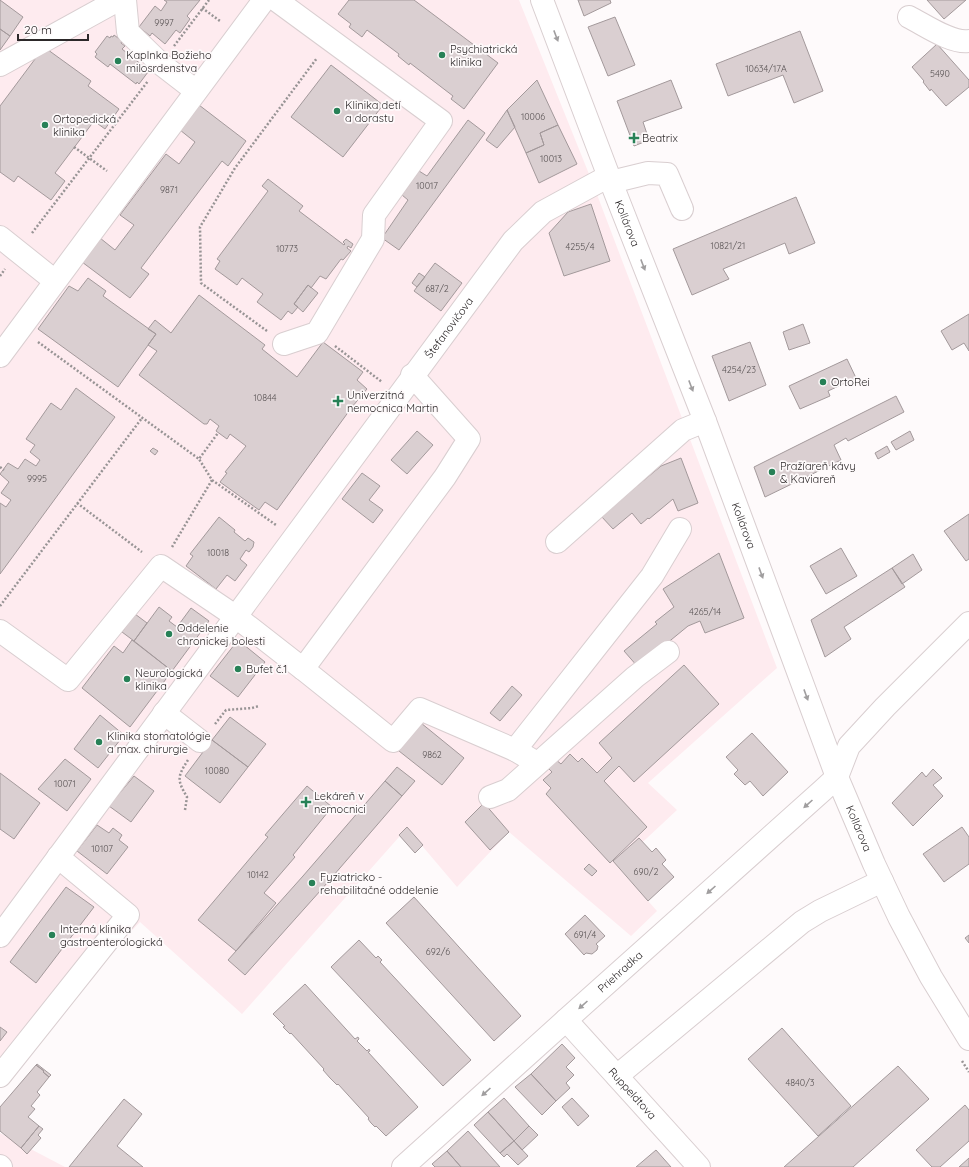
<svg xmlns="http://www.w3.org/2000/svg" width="969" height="1167" font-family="Quicksand,sans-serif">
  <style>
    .built { fill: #feebef }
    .building { fill: #dacfd1; stroke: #a3999b }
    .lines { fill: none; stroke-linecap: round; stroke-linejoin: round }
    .minor-casing { stroke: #d9ced0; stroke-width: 24 }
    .path { stroke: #989495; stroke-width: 2.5; stroke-dasharray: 2 2; stroke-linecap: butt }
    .minor { stroke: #fff; stroke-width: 22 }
    .oneway { fill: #a09e9f }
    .poi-dot { fill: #278157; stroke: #fefafb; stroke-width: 1.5 }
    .labels { text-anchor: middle; stroke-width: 3.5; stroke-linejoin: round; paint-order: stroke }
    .number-label { font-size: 9px; fill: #585253 }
    .poi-label { font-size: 11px; fill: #2c2829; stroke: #fefafb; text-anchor: start }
    .street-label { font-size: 11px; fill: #2c2829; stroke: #fefafb }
  </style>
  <rect width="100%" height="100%" fill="#fefafb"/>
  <path class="built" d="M0 0H519L593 184 777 668 648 783 677 810 617 866 657 911 631 936 509 832 457 887 407 828 242 1014 140 922 49 1019 0 1083Z
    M0 1133 65 1167H0Z"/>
  <path class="building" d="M0 0 23 17 10 36 0 29Z
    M164 0H200L187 16 190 19 180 33 176 30 165 44 152 33 150 36 139 27 155 6 161 11 167 2Z
    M349 0H414L498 63 464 109 451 99 453 96 410 63 409 65 398 56 399 54 367 30 362 37 349 27 351 24 338 14Z
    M578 0H610L611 3 584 16Z
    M927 0H966L944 19Z
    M615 17 635 65 608 76 588 27Z
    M0 29 10 36 0 50Z
    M800 31 823 91 794 103 783 75 728 96 716 64Z
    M114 35 122 41 121 43 125 46 122 49 147 69 146 71 148 72 139 84 137 82 136 84 110 64 108 67 95 57 97 54 95 52 107 36 110 38 111 36 113 37Z
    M937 44 969 80V87L946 106 931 89 930 91 923 82 924 81 912 67Z
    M44 47 91 81 88 86 119 109 105 129 94 121 55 173 65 181 51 200 18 176 14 182 0 172V106Z
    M331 65 383 105 343 157 291 117Z
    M537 80 558 125 540 133 544 145 526 153 507 110Z
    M671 80 682 108 643 122 649 140 634 146 617 101Z
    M199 105 246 141 228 166 222 161 141 268 149 274 130 298 82 262 100 238 115 250 134 225 120 215 166 154 179 164 195 142 180 130Z
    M507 110 515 127 497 148 486 140Z
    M468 120 485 133 399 250 382 238 408 200 402 195 419 171 427 176Z
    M558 125 577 164 539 183 526 153 544 145 540 133Z
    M268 179 303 206 299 211 344 245 345 244 343 242 346 239 353 244 351 248 348 246 347 248 351 251 343 260 341 259 326 279 320 276 311 288 308 285 294 304 298 307 292 314 288 311 281 320 257 302 263 294 242 278 237 285 215 269 220 261 217 259 268 191 262 186Z
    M796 197 815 243 789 254 785 243 723 269 729 279 692 295 673 249Z
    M591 204 610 261 564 276 549 233 568 212Z
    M435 263 462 283 441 311 414 291Z
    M419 273 425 277 417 287 412 283Z
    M88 278 106 291 103 296 156 334 118 387 38 329 69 286 78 291Z
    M308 285 318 293 303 312 294 304Z
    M199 295 265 345 262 349 297 377 323 342 363 372 357 380 367 389 352 407 277 510 265 502 259 510 220 482 227 473 225 472 246 446 230 434 227 439 216 431 219 426 210 419 207 424H204L139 375 157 351 148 345 156 334 148 329 155 320 171 333Z
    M969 314V351L964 343 952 350 941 331Z
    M803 324 810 343 789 350 783 332Z
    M750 342 766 385 729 401 712 356Z
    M847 359 856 378 828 391 830 396 800 409 789 386Z
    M76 388 115 417 0 574V503L6 507 11 500 1 493 9 482 0 474 8 463 18 469 25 459 36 466 40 460 30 452 35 445 26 439 51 403 61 410Z
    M896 396 904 412 848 441 846 438 834 445 841 460 765 497 754 467Z
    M417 431 433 445 407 474 391 460Z
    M910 431 914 440 896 450 891 442Z
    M887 446 890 452 878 459 875 453Z
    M153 448 158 451 155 455 150 451Z
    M681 458 698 503 678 511 673 499 649 519 648 518 641 524 632 513 613 529 601 516 661 466Z
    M362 473 380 486 369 500 383 510 373 523 342 499Z
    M969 514V559L966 561 944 531Z
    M219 517 235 530 234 532 245 541 248 538 254 542 253 547 249 552 246 550 240 559 247 565 235 581 227 575 216 589 186 566 193 556 190 554Z
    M841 548 857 576 826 594 810 566Z
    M719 553 744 618 705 633 700 621 688 626 638 667 624 651 657 624 655 622 674 607 663 589Z
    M913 554 922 570 902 584 892 568Z
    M892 568 905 587 844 627 851 639 825 657 811 620Z
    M159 607 172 617 169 621 177 627 191 608 209 621 172 671 134 641Z
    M135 614 147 623 134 641 122 632Z
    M132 640 172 671 130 727 82 688 114 646 123 653Z
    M238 640 265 662 238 697 210 676Z
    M684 665 719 704 634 782 619 766 604 781 647 827 610 863 546 794 551 788 543 780 552 772 547 767 555 759 561 764 570 754 578 762 582 758 597 773 612 758 599 743Z
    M512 686 522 695 500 721 490 713Z
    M100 715 124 735 98 768 74 749Z
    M230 717 266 744 248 767 212 740Z
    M421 723 464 758 442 785 399 751Z
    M752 733 788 772 763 796 750 781 745 785 734 774 738 770 726 757Z
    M212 740 248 767 220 803 185 776Z
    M65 759 91 779 67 811 38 789Z
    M397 767 415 781 402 796 385 781Z
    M933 769 942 778 933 785 943 796 913 826 892 803 922 772 926 777Z
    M0 773 40 803 14 839 0 829Z
    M134 776 154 791 131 822 109 806Z
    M385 781 402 796 321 890 245 975 228 960 303 876Z
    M307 786 332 807 293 855 295 857 264 893 276 903 236 951 198 920 268 837 265 835Z
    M484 803 509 832 490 850 465 822Z
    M97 825 109 833 113 828 122 835 119 840 128 847 107 874 77 851Z
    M407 827 423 845 415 853 399 835Z
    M962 827 969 837V864L944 882 923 854Z
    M639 838 652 852 656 848 666 860 662 864 674 877 648 901 613 861Z
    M589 864 597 871 592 876 584 869Z
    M66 887 94 907 36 983 10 962Z
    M414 897 521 1016 494 1041 386 923Z
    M585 915 605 936 596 944 598 946 597 950 592 954 586 953 584 955 565 934Z
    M969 935V943L965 938Z
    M359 940 376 958 378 956 382 960 380 962 471 1060 443 1086 331 967Z
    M305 984 355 1039 358 1037 359 1039 357 1041 367 1051 369 1049 370 1051 368 1052 418 1107 386 1136 376 1126 375 1127 371 1123 368 1119 369 1118 338 1084 337 1085 330 1078 323 1070 324 1069 291 1033 290 1034 283 1027 285 1026 273 1014Z
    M0 1027 7 1032 0 1041Z
    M782 1028 851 1106 818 1136 748 1059Z
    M562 1044 575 1058 566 1067 574 1075 566 1083 570 1088 556 1101 531 1074Z
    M37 1064 51 1075 49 1077 43 1072 44 1071 36 1065Z
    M36 1065 44 1071 43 1072 49 1077 37 1092 40 1095 31 1106 35 1109 28 1117 39 1126 21 1148 0 1131V1107Z
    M898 1066 929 1099 853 1167H784Z
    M531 1074 556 1101 542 1115 515 1087Z
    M504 1098 529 1126 514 1141 488 1112Z
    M572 1098 589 1116 578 1126 562 1107Z
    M124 1099 142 1114 117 1146 143 1167H69Z
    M965 1105 969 1110V1141L940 1167H932L916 1150Z
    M488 1112 514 1141 500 1153 474 1125Z
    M39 1126 43 1129 38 1135 41 1138 27 1154 21 1148Z
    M529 1126 538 1135 522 1150 514 1141Z
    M468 1131 500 1167H461L447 1151Z
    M514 1141 528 1156 518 1165 507 1154 504 1157 500 1153Z
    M656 1150 671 1167H636Z
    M447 1151 461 1167H435L432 1164Z
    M969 1158V1167H959Z"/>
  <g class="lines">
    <defs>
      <g id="minor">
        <path d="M125 0 128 32 161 64 196 91"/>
        <path d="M276 0 441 121 374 215 373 239 317 333 284 344"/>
        <path id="s1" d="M542 0 611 182 705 421 837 777 874 864 899 917 931 977 969 1039"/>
        <path d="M909 17C925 25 952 44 969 41"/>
        <path d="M0 65 118 0"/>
        <path d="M611 182 648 173 667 174 682 209"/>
        <path d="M0 237 55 281"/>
        <path d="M0 356 264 0"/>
        <path d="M412 375 469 439 445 477 303 669 393 741 420 709 515 750 537 763"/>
        <path d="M557 542 683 430 705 421"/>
        <path d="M0 631 68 680 161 566 235 616 303 669"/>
        <path d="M164 713 200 741"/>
        <path d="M515 750 652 576 680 529"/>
        <path d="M490 797 508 790 635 677 668 652"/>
        <path id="s2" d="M0 936 513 241 543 212 609 176"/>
        <path id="s3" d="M566 1020 699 1167"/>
        <path d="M0 1076 128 915 58 857"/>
        <path d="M617 1076 802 922 820 911 882 881"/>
        <path d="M0 1166 1 1167"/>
        <path id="s4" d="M403 1167 566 1020 823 790 837 777 849 746 885 707 969 623"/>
      </g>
    </defs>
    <use href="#minor" class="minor-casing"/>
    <path class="path" d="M202 8 220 21
      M174 46 209 0
      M74 147 107 171
      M32 233 148 81
      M0 276 5 269
      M267 331 201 283 200 227 235 168 317 58
      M38 342 199 459 218 433
      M335 346 382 382
      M0 467 4 470
      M212 480 276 525
      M77 503 142 552
      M172 547 212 480 199 459
      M0 606 142 418
      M215 724 226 710 252 708 259 706
      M185 810 187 797C177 780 177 777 188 760
      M962 1061 969 1072"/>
    <use href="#minor" class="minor"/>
  </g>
  <defs><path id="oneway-solid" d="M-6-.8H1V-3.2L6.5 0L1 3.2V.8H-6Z"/></defs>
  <g class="oneway">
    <use href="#oneway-solid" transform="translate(556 36) rotate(69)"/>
    <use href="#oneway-solid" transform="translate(643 265) rotate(69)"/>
    <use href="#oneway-solid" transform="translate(691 386) rotate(69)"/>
    <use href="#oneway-solid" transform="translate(761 573) rotate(70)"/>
    <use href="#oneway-solid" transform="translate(806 695) rotate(70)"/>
    <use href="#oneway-solid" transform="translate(808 804) rotate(138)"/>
    <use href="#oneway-solid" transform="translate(711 890) rotate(138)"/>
    <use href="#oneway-solid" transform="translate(583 1005) rotate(138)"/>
    <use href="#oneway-solid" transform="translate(486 1092) rotate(138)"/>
  </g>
  <g class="poi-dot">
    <circle cx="442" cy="55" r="4"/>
    <circle cx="118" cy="61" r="4"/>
    <circle cx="337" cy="111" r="4"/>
    <circle cx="45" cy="125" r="4"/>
    <path d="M632 132h4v4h4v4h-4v4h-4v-4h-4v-4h4z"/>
    <circle cx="823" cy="382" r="4"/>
    <path d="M336 395h4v4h4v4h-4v4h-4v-4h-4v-4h4z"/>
    <circle cx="772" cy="472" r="4"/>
    <circle cx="169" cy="634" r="4"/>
    <circle cx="238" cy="669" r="4"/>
    <circle cx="127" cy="679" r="4"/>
    <circle cx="99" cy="742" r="4"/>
    <path d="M304 796h4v4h4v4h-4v4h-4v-4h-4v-4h4z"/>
    <circle cx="312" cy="883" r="4"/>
    <circle cx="52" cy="935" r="4"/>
  </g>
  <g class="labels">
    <g class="number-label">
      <text x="164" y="26">9997</text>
      <text x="766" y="72">10634/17A</text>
      <text x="940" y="77">5490</text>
      <text x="533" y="120">10006</text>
      <text x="551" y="162">10013</text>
      <text x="427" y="189">10017</text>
      <text x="169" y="193">9871</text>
      <text x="728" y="249">10821/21</text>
      <text x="580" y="250">4255/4</text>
      <text x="287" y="252">10773</text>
      <text x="437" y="292">687/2</text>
      <text x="739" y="373">4254/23</text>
      <text x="265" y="401">10844</text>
      <text x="37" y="482">9995</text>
      <text x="218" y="556">10018</text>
      <text x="705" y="615">4265/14</text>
      <text x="432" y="758">9862</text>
      <text x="217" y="774">10080</text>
      <text x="65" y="787">10071</text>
      <text x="102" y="852">10107</text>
      <text x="646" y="875">690/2</text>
      <text x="258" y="878">10142</text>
      <text x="585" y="938">691/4</text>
      <text x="438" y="955">692/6</text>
      <text x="800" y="1086">4840/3</text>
    </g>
    <g class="poi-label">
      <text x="450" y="53">Psychiatrická<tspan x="450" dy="13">klinika</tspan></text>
      <text x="126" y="59">Kaplnka Božieho<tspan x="126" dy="13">milosrdenstva</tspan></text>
      <text x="345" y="109">Klinika detí<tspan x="345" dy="13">a dorastu</tspan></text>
      <text x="53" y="123">Ortopedická<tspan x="53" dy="13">klinika</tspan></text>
      <text x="642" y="142">Beatrix</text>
      <text x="831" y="386">OrtoRei</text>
      <text x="347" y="399">Univerzitná<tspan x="347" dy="13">nemocnica Martin</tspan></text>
      <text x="780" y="470">Pražíareň kávy<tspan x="780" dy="13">&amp; Kaviareň</tspan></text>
      <text x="177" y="632">Oddelenie<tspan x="177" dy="13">chronickej bolesti</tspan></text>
      <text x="246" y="673">Bufet č.1</text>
      <text x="135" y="677">Neurologická<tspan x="135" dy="13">klinika</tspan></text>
      <text x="107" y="740">Klinika stomatológie<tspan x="107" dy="13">a max. chirurgie</tspan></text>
      <text x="314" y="800">Lekáreň v<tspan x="314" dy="13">nemocnici</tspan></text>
      <text x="320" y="881">Fyziatricko -<tspan x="320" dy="13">rehabilitačné oddelenie</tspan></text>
      <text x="60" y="933">Interná klinika<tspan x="60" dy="13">gastroenterologická</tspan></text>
    </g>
    <g class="street-label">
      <text dy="4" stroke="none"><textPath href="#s1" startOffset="239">Kollárova</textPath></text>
      <text dy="4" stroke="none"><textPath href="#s2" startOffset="756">Štefanovičova</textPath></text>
      <text dy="4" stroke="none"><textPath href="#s1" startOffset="563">Kollárova</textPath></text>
      <text dy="4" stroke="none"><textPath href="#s1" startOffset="887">Kollárova</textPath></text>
      <text dy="4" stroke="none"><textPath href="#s4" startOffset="292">Priehradka</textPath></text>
      <text dy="4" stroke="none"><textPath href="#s3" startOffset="99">Ruppeldtova</textPath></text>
    </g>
  </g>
  <path d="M18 34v6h70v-6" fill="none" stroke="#2c2829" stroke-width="2"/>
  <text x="24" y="34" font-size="12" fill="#2c2829" stroke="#fefafb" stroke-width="3" paint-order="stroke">20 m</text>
</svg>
